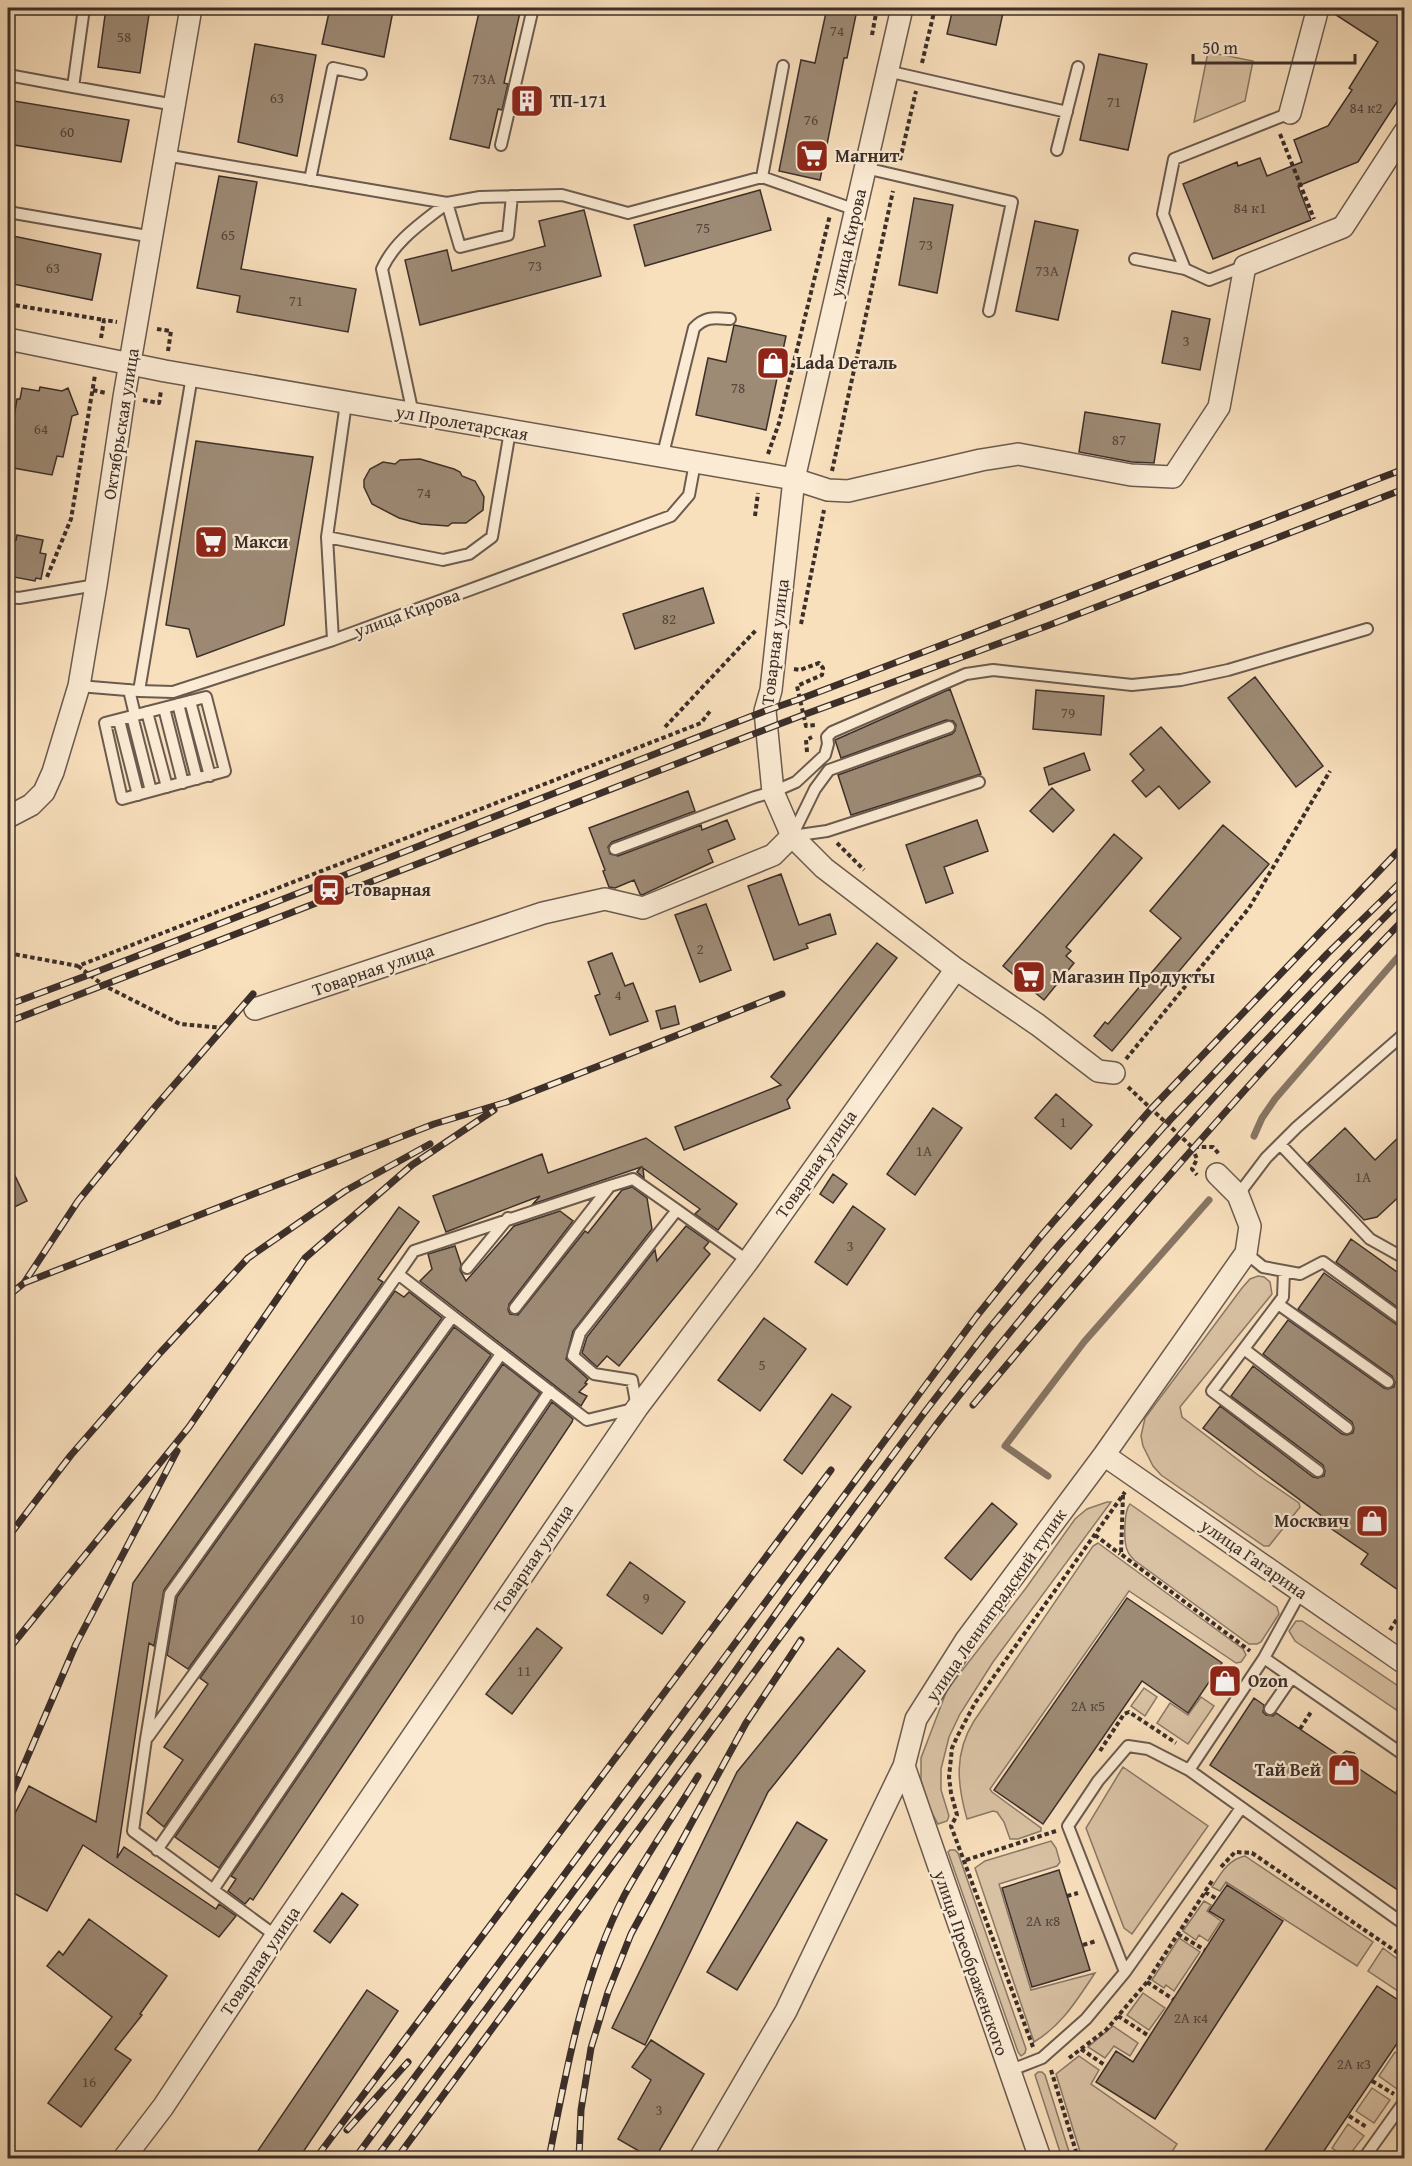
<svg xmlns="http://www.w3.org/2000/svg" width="1412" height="2166" font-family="'Gentium Book Plus',serif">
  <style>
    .green { fill: #d9c2a4; stroke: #8a7867; stroke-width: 1.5 }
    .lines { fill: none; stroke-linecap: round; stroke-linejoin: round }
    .stream { stroke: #877564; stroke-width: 7 }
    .building { fill: #9e8b76; stroke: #3c2f2a; stroke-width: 1.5 }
    .lane-casing { stroke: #6b5b4f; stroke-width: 14 }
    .street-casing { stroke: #6b5b4f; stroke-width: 24 }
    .path { stroke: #3c2f2a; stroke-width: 4; stroke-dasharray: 4.5 3; stroke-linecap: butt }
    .lane { stroke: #fbebd4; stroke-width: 10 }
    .street { stroke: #fbebd4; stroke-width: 21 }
    .rail-casing { stroke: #3c2f2a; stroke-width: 7 }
    .rail { stroke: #fbebd4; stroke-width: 4.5; stroke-dasharray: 14; stroke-linecap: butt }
    .labels { text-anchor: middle; stroke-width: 4.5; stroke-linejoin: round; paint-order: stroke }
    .number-label { font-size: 15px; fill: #54463d }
    .poi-label { font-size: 18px; font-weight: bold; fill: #3c2f2a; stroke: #fbebd4; text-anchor: start }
    .street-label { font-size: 18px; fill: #3c2f2a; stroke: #fbebd4 }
  </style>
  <rect width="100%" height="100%" fill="#f9e0bd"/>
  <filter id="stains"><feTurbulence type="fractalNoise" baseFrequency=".00333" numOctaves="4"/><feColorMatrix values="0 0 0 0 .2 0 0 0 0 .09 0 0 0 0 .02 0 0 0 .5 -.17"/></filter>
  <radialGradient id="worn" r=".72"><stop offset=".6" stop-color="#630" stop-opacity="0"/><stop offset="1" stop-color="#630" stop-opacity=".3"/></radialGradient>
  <path class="green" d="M1208 52 1253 61 1245 101 1194 122Z
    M1258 1276 1264 1277 1270 1282 1272 1294 1180 1407 1182 1417 1258 1475 1299 1503 1300 1507 1269 1546H1264L1161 1475 1153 1466 1143 1446 1141 1436 1145 1418 1242 1288 1250 1279Z
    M1107 1502H1111L993 1662 960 1714 949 1737 941 1769V1790L949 1816 947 1821 938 1824 931 1811 921 1780V1758L947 1690 1026 1588 1075 1519 1087 1509Z
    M1130 1504 1277 1607 1279 1614 1261 1642 1257 1644H1249L1134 1560C1132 1557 1129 1555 1128 1552 1123 1543 1124 1510 1130 1504Z
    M1098 1543 1243 1649 1246 1655 1241 1662 1236 1663 1129 1591 990 1789 992 1792 1041 1828V1831L1018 1839H1010L1004 1822 997 1812 993 1811 967 1819C957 1784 954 1753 974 1721L1093 1546Z
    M1296 1621H1302L1404 1690V1715L1295 1641 1289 1631Z
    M1144 1688 1157 1697 1145 1716 1131 1706Z
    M1201 1697 1214 1706 1188 1744 1157 1723 1170 1703 1188 1715Z
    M1123 1767 1208 1826 1132 1934 1124 1928 1086 1828Z
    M1051 1841 1056 1848 1060 1862 1057 1866 999 1884 1031 1990 1095 1973C1077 2000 1062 2025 1034 2042L975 1868 985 1861Z
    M950 1850H955L958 1853 1026 2049 1025 2053 1021 2056 1018 2052 948 1852Z
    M1245 1856 1373 1942 1357 1966 1226 1882 1220 1891 1212 1887C1221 1873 1229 1859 1245 1856Z
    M1204 1901 1211 1905 1207 1911 1221 1921 1208 1941 1199 1935 1196 1940 1183 1931Z
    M1179 1938 1200 1952 1174 1991 1166 1985 1164 1988 1152 1980Z
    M1383 1948 1404 1964V1995L1368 1971Z
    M1143 1993 1165 2008 1149 2030 1127 2015Z
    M1113 2026 1138 2043 1130 2056 1114 2046 1105 2058 1088 2047Z
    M1395 2052 1404 2058V2078L1397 2089 1379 2076Z
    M1079 2056 1099 2070 1091 2084 1177 2144 1168 2158H1082L1056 2074Z
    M1038 2072H1042L1045 2075 1071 2158H1062L1035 2075Z
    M1372 2088 1390 2100 1374 2123 1356 2111Z
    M1348 2124 1364 2136 1347 2158 1332 2148Z"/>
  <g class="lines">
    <path class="stream" d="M1254 1136 1262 1118 1275 1099 1404 950
      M1048 1476 1005 1446 1084 1342 1209 1200"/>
  </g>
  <path class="building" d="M106 8H150L140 73 98 67Z
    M330 8H377L393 11 384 57 322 44Z
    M480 8H521L504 83 508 84 502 110 498 109 489 148 450 139Z
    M827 8 857 10 847 58H844L820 180 779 171 801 60 815 63Z
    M953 8H1004L996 45 947 34Z
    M1330 8H1404V91L1358 162 1298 186 1311 220 1213 259 1183 184 1237 162 1238 166 1260 158 1267 176 1302 162 1294 140 1328 126 1352 90 1349 88 1378 42 1330 11Z
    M255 44 316 55 297 156 238 142Z
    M1099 54 1147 64 1128 150 1080 140Z
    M522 87 539 90 533 116 516 113Z
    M8 100 129 120 121 162 8 144Z
    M219 176 257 182 241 269 356 289 348 332 237 312 240 296 197 288Z
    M760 190 771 230 645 266 634 225Z
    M914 198 953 205 937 293 899 285Z
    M584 210 601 276 420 325 405 260 447 250 452 271 545 246 539 221Z
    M1035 221 1078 230 1058 320 1016 311Z
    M8 235 101 254 92 300 8 283Z
    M1172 311 1210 319 1200 370 1162 363Z
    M734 325 786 336 766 430 696 415 708 358 726 362Z
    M40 387 62 391 68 388 78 414 72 416 63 457 57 456 52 475 8 467V441H10L17 399H20L22 388 39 391Z
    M1085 412 1160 424 1154 463 1132 462 1079 452Z
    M196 441 313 457 284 625 197 657 189 629 166 625Z
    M420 459 454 469 460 472 462 476 475 481 484 497 483 510 466 523H452L448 526 421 524 399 518 372 504 364 487V480L370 469 383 462 395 464 400 460Z
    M17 535 43 540 40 553 46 554 41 579 36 578 35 581 8 576V538L16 540Z
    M703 588 714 623 635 649 623 614Z
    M1255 677 1323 766 1296 787 1228 698Z
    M950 689 981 774 851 815 838 775 952 734 955 731 956 725 953 721 946 720 841 758 835 740Z
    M1036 690 1104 696 1101 735 1033 729Z
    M1161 727 1210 782 1179 809 1159 786 1146 797 1132 781 1144 770 1130 754Z
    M1084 753 1090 770 1049 785 1044 768Z
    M1052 788 1074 810 1053 832 1030 811Z
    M688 791 695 811 612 842 608 847 610 854 618 856 701 825 702 830 727 820 735 839 708 850 713 862 642 895 640 894 634 880 615 888 609 887 603 871 605 870 589 828Z
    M977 820 988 851 944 867 953 893 926 903 906 845Z
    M1223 825 1269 864 1112 1051 1094 1036 1105 1022 1108 1024 1181 938 1150 911Z
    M1114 834 1142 858 1066 947 1071 951 1066 956 1074 963 1044 1000 1003 966Z
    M781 874 799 925 830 914 836 934 806 944 808 948 774 960 748 886Z
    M706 904 731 970 700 982 675 915Z
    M877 943 897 958 787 1100 790 1108 684 1150 675 1127 781 1085 771 1077Z
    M612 953 625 986 633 983 648 1021 610 1035 595 996 600 994 588 962Z
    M675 1006 679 1024 661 1029 656 1011Z
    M1056 1094 1092 1125 1071 1149 1035 1118Z
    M933 1108 962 1128 915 1195 887 1174Z
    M1345 1128 1375 1160 1404 1132V1192L1377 1217 1364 1220 1308 1163Z
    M646 1138 737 1204 718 1230 695 1214 700 1209 643 1168 644 1178 637 1172 641 1167 533 1204 540 1196 446 1232 433 1196 542 1154 548 1173Z
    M8 1161 27 1201 8 1210Z
    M833 1174 847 1184 833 1203 820 1194Z
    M632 1187 647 1198 652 1229 573 1331 566 1359 588 1379 585 1383 587 1384 579 1392 587 1396 581 1406 420 1281 432 1269 428 1254 455 1246 461 1264 460 1270 466 1281 514 1226 560 1211 573 1221 509 1304 508 1310 510 1314 518 1315 585 1231 588 1233 622 1190Z
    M853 1206 885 1229 847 1285 815 1262Z
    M399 1207 419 1222 378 1279 383 1282 164 1590 154 1646 149 1643 117 1858 124 1847 216 1909 219 1904 236 1916 219 1937 83 1845 47 1911 8 1890V1827L29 1786 96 1822 133 1583Z
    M686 1226 709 1242 704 1248 710 1254 619 1366 607 1356 597 1367 582 1353 587 1337 655 1250 657 1261Z
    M1351 1239 1404 1277V1312L1336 1262Z
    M1324 1273 1400 1327 1404 1328V1594L1361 1564 1368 1554 1320 1521 1323 1517 1203 1428 1220 1406 1313 1477 1318 1478 1324 1476 1325 1471 1323 1465 1231 1396 1253 1366 1342 1434 1347 1435 1353 1433 1354 1428 1352 1422 1263 1354 1288 1320 1384 1388 1388 1389 1394 1387 1395 1382 1392 1376 1298 1309Z
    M395 1291 404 1297 409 1292 442 1318 188 1669 167 1655 177 1597Z
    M764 1318 806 1349 760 1411 718 1380Z
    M454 1327 491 1355 164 1827 147 1813 183 1760 164 1747 208 1684 200 1678Z
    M503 1364 540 1393 219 1868 175 1837Z
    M832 1394 851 1407 802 1474 784 1460Z
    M552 1402 573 1419 572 1422 253 1900 250 1898 245 1904 228 1891 236 1879 231 1876Z
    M992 1503 1017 1524 971 1580 945 1558Z
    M630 1562 685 1602 662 1634 607 1595Z
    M1127 1598 1222 1663 1188 1713 1142 1681 1043 1824 994 1790Z
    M537 1628 562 1648 512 1714 486 1694Z
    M838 1648 865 1671 768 1792 645 2045 612 2028 737 1772Z
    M1254 1698 1264 1705 1263 1712 1266 1715 1273 1716 1276 1713 1340 1756 1346 1751 1354 1753 1359 1759 1358 1768 1404 1799V1894L1210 1765Z
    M797 1822 827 1840 737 1990 707 1972Z
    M1059 1870 1090 1970 1032 1987 1002 1888Z
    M1227 1885 1283 1921 1155 2119 1096 2082 1116 2051 1133 2062 1224 1920 1209 1911Z
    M342 1893 358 1905 330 1943 314 1931Z
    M89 1919 167 1976 140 2014 142 2015 115 2049 131 2060 81 2127 48 2103 112 2017 47 1966 59 1951 63 1955Z
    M1377 1986 1404 2004V2046L1398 2042 1319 2158H1260Z
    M367 1990 398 2011 299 2158H253Z
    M651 2040 704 2074 655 2158H651L618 2139 651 2080 632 2067Z"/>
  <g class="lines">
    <defs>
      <path id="lane" d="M84 8 73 87 175 105
        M887 71 1067 112
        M8 75 73 87
        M501 145 533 8
        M1057 150 1078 67
        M165 155 447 203 480 197 562 195 628 213 762 177 856 210
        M865 168 1012 202 989 311
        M762 177 783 66
        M310 180 333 68 361 74
        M8 212 153 237
        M1135 259 1185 269 1209 280 1245 266
        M1185 269 1163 214 1174 159 1290 113
        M8 358 12 340
        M413 414 382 269C395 240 422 223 447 203L460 247 508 235 512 196
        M662 458 694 328C706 316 714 318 730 319
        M327 537 443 560 469 554 492 537 510 431
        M8 597 19 598 96 585
        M333 640 327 537 346 403
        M79 686 139 691 173 692 333 640 671 516 689 495 695 463
        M129 690 135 715
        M139 691 192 376
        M206 697 225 771 122 799 105 723Z
        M190 701 210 776
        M178 704 197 779
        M164 708 183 783
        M147 712 167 787
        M132 716 151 791
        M119 720 138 795
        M792 836 815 789 829 770 949 727
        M792 836 827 831 979 782
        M615 849 755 797 773 792 796 782 825 755 828 744 827 737 832 732 966 674 993 670 1132 685 1181 680 1228 670 1367 629
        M1280 1144 1370 1239 1404 1258
        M1238 1195 1266 1158 1297 1127 1404 1034
        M1246 1253 1263 1267 1300 1274 1323 1262 1404 1321
        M467 1268 508 1218
        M1284 1271 1283 1297 1212 1391 1318 1471
        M398 1274 414 1251 610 1186
        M1278 1304 1388 1382
        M515 1308 610 1186 633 1179 677 1210
        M1244 1349 1347 1428
        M1301 1591 1264 1658 1189 1770 1404 1924
        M1264 1658 1404 1755
        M1270 1709 1292 1677
        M148 1737 452 1317
        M157 1850 501 1354
        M213 1890 550 1391
        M276 1936 133 1831 146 1739 170 1594 398 1274 587 1420 637 1408 632 1380 594 1374 573 1356 580 1333 677 1210 748 1261
        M1125 1972 1241 1808
        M1009 2071 1042 2058 1086 2019 1125 1972 1068 1826 1098 1781 1128 1746 1148 1749 1189 1770
        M1364 2158 1404 2102"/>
      <path id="street" d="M902 8 794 479 771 690 765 711 773 792 792 836 824 868 956 969 1038 1025 1098 1071 1114 1073
        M1290 113 1318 8
        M8 339 165 371 794 479 828 490 848 491 981 460 1018 454 1131 475 1173 477 1219 407 1245 266 1343 227 1404 133
        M8 817 31 805 44 792 53 772 79 686 96 585 124 397 191 8
        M255 1009 543 913 605 899 643 908 773 855 792 836
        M1104 1455 1404 1663
        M904 1766 1040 2158
        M124 2158 163 2107 276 1936 637 1408 748 1261 956 969
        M700 2158 786 2011 904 1766 916 1719 966 1640 1104 1455 1246 1253 1250 1226 1238 1195 1217 1174"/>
    </defs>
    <use href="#lane" class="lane-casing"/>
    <use href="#street" class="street-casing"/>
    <path class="path" d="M872 35 877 8
      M922 63 935 8
      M1280 134 1314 219
      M900 160 916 91
      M8 304 104 320
      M157 329 171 331 168 351
      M101 338 104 320 117 322
      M93 390 106 393
      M143 400 159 403 161 391
      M768 454 779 423 830 215
      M832 471 893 191
      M755 516 758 493
      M47 577 71 519 95 375
      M801 624 824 510
      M794 669 800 670 819 663 823 668 822 675 797 686 806 726 815 725
      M665 727 757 629
      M807 752 806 740 812 737
      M837 843 864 870
      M8 953 78 966 701 723 710 711
      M78 966 103 985 180 1024 224 1028
      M1126 1059 1249 908 1330 771
      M1128 1087 1192 1147H1213L1219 1154
      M1192 1147 1197 1159 1192 1169 1197 1175
      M1123 1495 1121 1554 1250 1651
      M1095 1535 1120 1554
      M1390 1630 1404 1608
      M1300 1729 1311 1712
      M1100 1751 1124 1714 1129 1712 1176 1743
      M1397 1793 1404 1781
      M966 1860 1056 1831
      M1221 1867 1235 1852 1252 1853 1404 1957
      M1205 1892 1217 1899
      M1067 1896 1078 1893
      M1178 1934 1205 1950
      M1083 1945 1096 1941
      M1147 1982 1173 1999
      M1118 2016 1149 2036
      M1033 2047 951 1826 957 1815 951 1793 949 1777 952 1748 957 1737 975 1703 1125 1492
      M1081 2049 1106 2066
      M1069 2058 1106 2030 1147 1982 1212 1881
      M1051 2070 1078 2158
      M1372 2081 1394 2094
      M1349 2116 1368 2128
      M1323 2152 1334 2158"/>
    <use href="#lane" class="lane"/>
    <use href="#street" class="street"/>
    <defs>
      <path id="rail" d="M8 1005 91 974 765 711 800 699 1404 469
        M8 1022 803 715 1047 626 1404 489
        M24 1283 434 1124 507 1102 782 994
        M8 1296 24 1283 78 1201 154 1108 253 994
        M973 1405C1112 1240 1254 1074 1404 919
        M8 1537 71 1455 160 1353 248 1258 345 1191 430 1144
        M8 1650 189 1427 305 1258 412 1165 494 1110
        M8 1802 76 1644 177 1451
        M347 2130 408 2062
        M316 2158 831 1470
        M355 2158 976 1317 1041 1236 1151 1109 1404 845
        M376 2158 709 1708 789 1595 924 1413 988 1330 1057 1247 1168 1122 1327 954 1404 879
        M397 2158 936 1425C1034 1299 1138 1179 1246 1062 1299 1006 1349 952 1404 898
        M549 2158C566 2072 583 1975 624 1896 646 1855 674 1816 698 1776
        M579 2158 581 2110 591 2048 608 1992 631 1934 746 1723 801 1640"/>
    </defs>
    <use href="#rail" class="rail-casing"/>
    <use href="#rail" class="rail"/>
  </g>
  <defs>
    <symbol id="building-square" viewBox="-11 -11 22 22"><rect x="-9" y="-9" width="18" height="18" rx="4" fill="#8f2418" stroke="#fbebd4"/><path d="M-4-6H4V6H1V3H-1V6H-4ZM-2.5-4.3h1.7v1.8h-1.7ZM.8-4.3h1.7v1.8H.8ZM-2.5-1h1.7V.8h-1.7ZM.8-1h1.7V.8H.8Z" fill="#fff"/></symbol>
    <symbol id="supermarket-square" viewBox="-11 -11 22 22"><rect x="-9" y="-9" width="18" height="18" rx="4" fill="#8f2418" stroke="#fbebd4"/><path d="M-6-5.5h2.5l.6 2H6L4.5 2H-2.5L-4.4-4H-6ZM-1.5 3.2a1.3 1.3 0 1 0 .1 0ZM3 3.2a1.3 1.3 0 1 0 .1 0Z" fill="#fff"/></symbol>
    <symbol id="shop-square" viewBox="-11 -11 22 22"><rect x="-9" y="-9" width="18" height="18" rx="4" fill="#8f2418" stroke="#fbebd4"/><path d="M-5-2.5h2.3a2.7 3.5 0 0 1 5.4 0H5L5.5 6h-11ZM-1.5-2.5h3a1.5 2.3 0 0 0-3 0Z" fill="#fff"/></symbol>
    <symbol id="station-square" viewBox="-11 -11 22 22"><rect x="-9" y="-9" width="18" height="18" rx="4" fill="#8f2418" stroke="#fbebd4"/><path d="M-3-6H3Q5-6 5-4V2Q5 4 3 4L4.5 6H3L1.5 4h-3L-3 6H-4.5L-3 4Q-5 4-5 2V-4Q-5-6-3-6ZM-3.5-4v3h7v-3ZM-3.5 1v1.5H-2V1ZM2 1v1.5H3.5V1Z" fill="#fff"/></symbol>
  </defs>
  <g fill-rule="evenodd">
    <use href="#building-square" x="508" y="82" width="38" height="38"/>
    <use href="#supermarket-square" x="793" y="137" width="38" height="38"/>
    <use href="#shop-square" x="754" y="344" width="38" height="38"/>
    <use href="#supermarket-square" x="192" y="523" width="38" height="38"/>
    <use href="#station-square" x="310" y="871" width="38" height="38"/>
    <use href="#supermarket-square" x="1010" y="958" width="38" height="38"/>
    <use href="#shop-square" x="1353" y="1502" width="38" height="38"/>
    <use href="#shop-square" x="1206" y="1662" width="38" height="38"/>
    <use href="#shop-square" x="1325" y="1751" width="38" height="38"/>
  </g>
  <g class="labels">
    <g class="number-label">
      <text x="837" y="36">74</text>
      <text x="124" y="42">58</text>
      <text x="484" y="84">73А</text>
      <text x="277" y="103">63</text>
      <text x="1114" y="107">71</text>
      <text x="1366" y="113">84 к2</text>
      <text x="811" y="125">76</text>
      <text x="67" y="137">60</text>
      <text x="1250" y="213">84 к1</text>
      <text x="703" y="233">75</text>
      <text x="228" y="240">65</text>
      <text x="926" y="250">73</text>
      <text x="535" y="271">73</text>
      <text x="53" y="273">63</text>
      <text x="1047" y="276">73А</text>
      <text x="296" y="306">71</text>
      <text x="1186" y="346">3</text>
      <text x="738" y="393">78</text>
      <text x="41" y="434">64</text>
      <text x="1119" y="445">87</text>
      <text x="424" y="498">74</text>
      <text x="669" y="624">82</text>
      <text x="1068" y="718">79</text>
      <text x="700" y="954">2</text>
      <text x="618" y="1000">4</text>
      <text x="1063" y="1127">1</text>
      <text x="924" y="1156">1А</text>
      <text x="1363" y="1182">1А</text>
      <text x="850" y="1251">3</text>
      <text x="762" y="1370">5</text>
      <text x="646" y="1603">9</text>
      <text x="357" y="1624">10</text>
      <text x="524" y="1676">11</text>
      <text x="1088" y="1711">2А к5</text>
      <text x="1043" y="1926">2А к8</text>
      <text x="1191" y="2023">2А к4</text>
      <text x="1354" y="2069">2А к3</text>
      <text x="89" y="2087">16</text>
      <text x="659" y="2115">3</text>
    </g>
    <g class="poi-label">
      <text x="550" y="107">ТП-171</text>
      <text x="835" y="162">Магнит</text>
      <text x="796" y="369">Lada Dеталь</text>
      <text x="234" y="548">Макси</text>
      <text x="352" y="896">Товарная</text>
      <text x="1052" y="983">Магазин Продукты</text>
      <text x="1349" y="1527" text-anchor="end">Москвич</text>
      <text x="1248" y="1687">Ozon</text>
      <text x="1321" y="1776" text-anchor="end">Тай Вей</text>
    </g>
    <g class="street-label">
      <text transform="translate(848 243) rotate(-77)" y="6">улица Кирова</text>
      <text transform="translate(462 423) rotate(10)" y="6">ул Пролетарская</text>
      <text transform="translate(121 424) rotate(-81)" y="6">Октябрьская улица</text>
      <text transform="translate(407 613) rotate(-20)" y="6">улица Кирова</text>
      <text transform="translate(775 642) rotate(-83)" y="6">Товарная улица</text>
      <text transform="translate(373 970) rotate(-19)" y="6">Товарная улица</text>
      <text transform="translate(816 1164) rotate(-55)" y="6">Товарная улица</text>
      <text transform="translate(533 1559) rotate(-56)" y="6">Товарная улица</text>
      <text transform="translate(1254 1559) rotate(35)" y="6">улица Гагарина</text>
      <text transform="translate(996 1605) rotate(-55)" y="6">улица Ленинградский тупик</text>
      <text transform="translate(260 1961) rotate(-56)" y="6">Товарная улица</text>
      <text transform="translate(971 1963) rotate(71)" y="6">улица Преображенского</text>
    </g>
  </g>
  <rect width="1412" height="2166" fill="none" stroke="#f9e0bd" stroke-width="30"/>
  <rect x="9" y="9" width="1394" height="2148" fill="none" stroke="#3c2f2a" stroke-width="3"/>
  <rect x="15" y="15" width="1382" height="2136" fill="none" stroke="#3c2f2a" stroke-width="1.5"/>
  <path d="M1193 54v9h162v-9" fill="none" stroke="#3c2f2a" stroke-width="3"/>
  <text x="1202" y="54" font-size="18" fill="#3c2f2a" stroke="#fbebd4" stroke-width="4.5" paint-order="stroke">50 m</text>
  <rect width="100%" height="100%" filter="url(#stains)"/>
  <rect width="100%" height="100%" fill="url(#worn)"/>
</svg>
